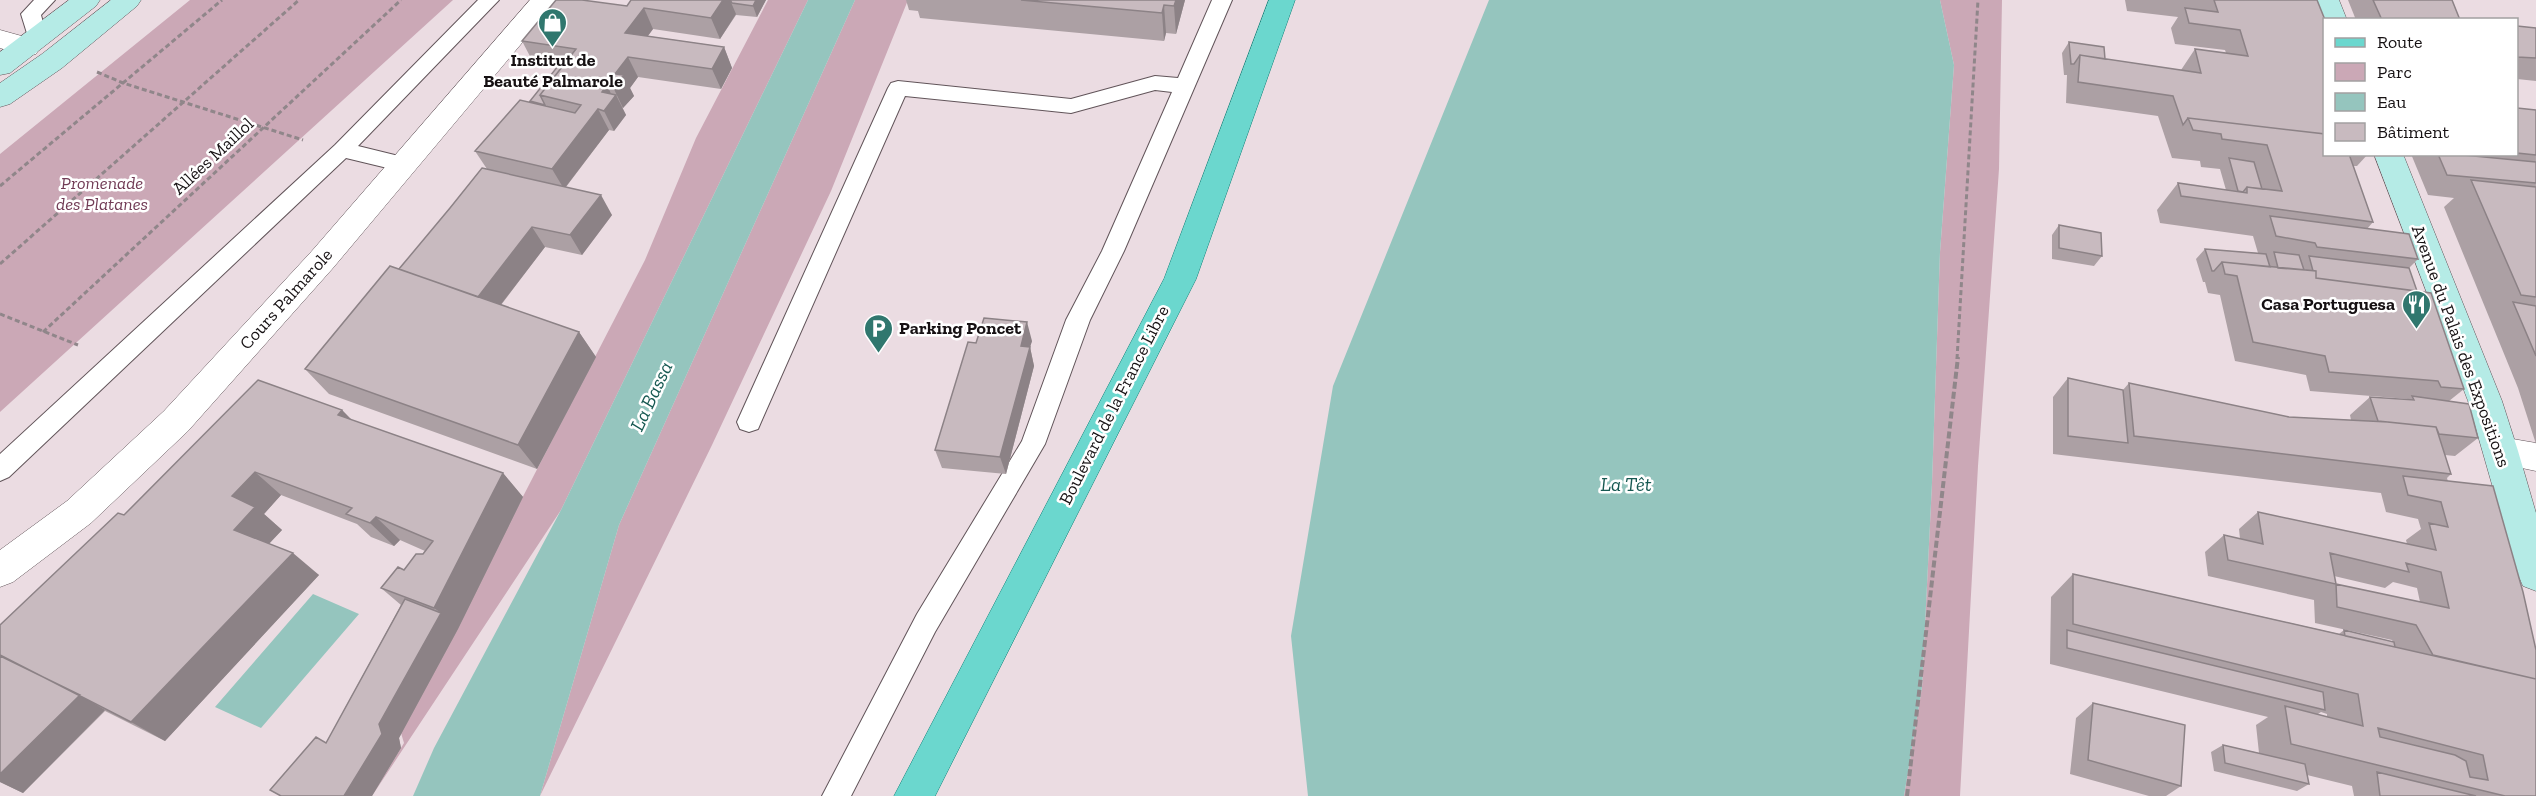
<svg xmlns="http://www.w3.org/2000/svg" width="2536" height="796" font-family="'Zilla Slab',serif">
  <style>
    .green { fill: #cba8b6 }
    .water { fill: #95c5be }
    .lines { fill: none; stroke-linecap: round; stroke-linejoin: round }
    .service-casing { stroke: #615459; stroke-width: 2 }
    .minor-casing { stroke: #615459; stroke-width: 1 }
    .secondary-casing { stroke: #615459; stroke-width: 1 }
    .primary-casing { stroke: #0d8177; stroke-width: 1 }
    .path-far1 { stroke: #90868a; stroke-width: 3; stroke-dasharray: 5 3; stroke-linecap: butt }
    .path { stroke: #90868a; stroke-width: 4; stroke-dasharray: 7 3; stroke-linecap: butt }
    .service { fill: #fff; fill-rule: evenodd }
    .minor { fill: #fff; fill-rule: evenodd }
    .secondary { fill: #b5ebe6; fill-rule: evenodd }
    .primary { fill: #6bd7ce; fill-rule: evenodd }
    .wall { fill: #aca0a4; fill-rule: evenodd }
    .shaded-wall { fill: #8c8286 }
    .building { fill: #c8babf; stroke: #8c8286; stroke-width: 1.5; fill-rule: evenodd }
    .labels { text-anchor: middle; stroke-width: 5; stroke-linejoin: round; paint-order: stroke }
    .poi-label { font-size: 18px; font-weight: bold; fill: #161113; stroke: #fff }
    .street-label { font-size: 18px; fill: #161113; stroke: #fff }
    .park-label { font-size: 18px; font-style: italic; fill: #713b55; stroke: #fff }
    .water-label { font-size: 20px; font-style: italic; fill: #175952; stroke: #fff }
  </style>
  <rect width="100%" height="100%" fill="#ebdce2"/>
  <path class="green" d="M190 0H453L0 412V154Z
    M768 0H808L561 510 372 796 404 743 401 733 645 260 696 138Z
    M855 0H908L831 191 712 445 540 796 619 525Z
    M1940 0H2002L1999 169 1978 466 1960 796H1904L1922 687 1932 483 1940 252 1954 65Z"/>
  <path class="water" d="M808 0H855L619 525 540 796H413L434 748 561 510Z
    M1489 0H1940L1954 65 1940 252 1932 483 1922 687 1904 796H1308L1291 636 1333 386Z
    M313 594 359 614 261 728 215 707Z"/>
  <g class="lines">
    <defs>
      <path id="service" d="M34 0H55L41 15 47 38 44 43 37 45 30 43 21 14Z
        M478 0H499L358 146 411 159 415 164 411 169 404 172 346 158 9 477 0 481V454L335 145Z
        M1212 0H1232L1124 251 1090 320 1045 444 935 632 851 796H822L917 614 1022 441 1066 320 1102 251 1172 92 1155 90 1071 113 905 96 761 422 758 429 749 432 740 429 737 422 888 88 891 83 898 81 1071 99 1155 76 1178 78Z"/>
      <path id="minor" d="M530 0H558L333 268 188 431 91 523 13 582 0 587V550L67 501 164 411 311 252Z
        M0 30 36 40 40 47 36 54 26 56 0 48Z
        M2501 437 2536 443V471L2489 461 2484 451 2489 441Z"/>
      <path id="secondary" d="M69 0H100L96 6 10 73 0 75V52Z
        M111 0H141L137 6 62 68 10 104 0 107V83L42 54Z
        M2313 0H2339L2347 20H2324V26Z
        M2374 154H2403L2502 401 2518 451 2536 513V591L2523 586 2518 575 2468 401Z"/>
      <path id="primary" d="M1269 0H1295L1196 279 935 796H894L1164 279Z"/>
    </defs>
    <use href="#service" class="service-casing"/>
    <use href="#minor" class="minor-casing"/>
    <use href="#secondary" class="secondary-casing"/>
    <use href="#primary" class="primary-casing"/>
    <path class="path-far1" d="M97 72 123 83 303 140
      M0 186 222 0
      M0 264 299 0
      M0 314 78 345
      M43 332 401 0
      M1957 359 1978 0"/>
    <path class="path" d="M1907 796 1958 357"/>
    <use href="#service" class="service"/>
    <use href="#minor" class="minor"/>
    <use href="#secondary" class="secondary"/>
    <use href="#primary" class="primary"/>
  </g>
  <path class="wall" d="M766 0 757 17 736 15 720 39 653 29 648 36 724 47 732 68 721 89 638 77 630 88 634 96 623 108 622 107 626 115 614 131 609 130 566 187 612 215 582 255 545 247 501 305 579 332 596 357 537 469 329 394 305 369 399 269 487 169 475 151 530 102 559 65 533 62 522 41 627 6Z
    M906 0H1185L1176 34 1166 33 1164 41 920 18 918 11 909 10Z
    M2125 0H2317L2325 154H2368L2357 166H2353L2373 222 2367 229 2418 259 2409 268 2417 291 2464 389 2449 401 2478 438 2455 456 2445 455 2451 474 2447 478 2536 796H2354L2352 786 2307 775 2309 784 2297 791 2214 771 2211 752 2223 745 2259 753 2256 725 2268 717 2050 664 2051 597 2073 574 2339 634 2344 630 2393 642 2392 640 2315 623 2314 600 2208 576 2205 552 2224 535 2240 539 2239 529 2258 512 2407 544 2406 540 2421 529 2418 519 2386 512 2381 493 2053 454V397L2068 378 2123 390 2129 383 2289 417 2351 420 2350 415 2370 397 2407 400 2408 399 2310 391 2306 375 2235 361 2220 295 2208 293 2205 282H2203L2196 259 2205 249 2258 253 2253 236 2160 223 2157 210 2178 183 2226 190 2220 169 2201 167 2200 161 2172 158 2158 116 2066 103 2067 75H2064L2062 53 2069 42 2105 59 2181 70 2195 49 2226 53 2225 50 2175 44 2171 28 2178 17 2127 11ZM2334 576 2385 588 2393 582 2417 588 2420 602 2336 584ZM2321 712 2327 714V717L2318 714Z
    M2348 0H2452L2460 20H2356Z
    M2517 26 2536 28V81L2517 79Z
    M2517 108 2536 110V444L2518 388 2444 207 2454 198 2428 195 2411 154H2517Z
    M2059 225 2102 256 2094 266 2052 259V235Z
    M1032 341 1030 347 1034 366 1006 474 942 468 935 450 976 343Z
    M342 410 352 420 503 473 523 497 458 629 399 738 401 748 372 796H280L270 790 326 743 401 605 381 588 423 554 425 551 400 540 394 546 371 537 357 524 281 495 264 514 282 530 269 544 319 575 165 741 105 711 23 793 0 782V625L124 515Z
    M2093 703 2181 786 2166 796H2149L2070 774 2076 718Z"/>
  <path class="shaded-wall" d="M723 0H730L736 14 720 39 711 18Z
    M756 0H766L757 17 753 6Z
    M1176 0H1185L1176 34 1174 6Z
    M1164 5 1166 33 1164 41 1162 13Z
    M644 8 653 29 635 53 625 33Z
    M724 47 732 68 721 89 712 69Z
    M628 57 638 77 630 88 634 96 623 108 613 87 615 74Z
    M607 85 613 98 616 95 626 115 614 131 604 111 602 92Z
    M598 109 609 130 564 189 552 169Z
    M601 195 612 215 582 255 570 235Z
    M532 227 545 247 489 320 475 301Z
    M1027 322 1032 341 1030 347 1034 366 1006 474 1000 457 1021 346Z
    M579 332 596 357 537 469 518 445Z
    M342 410 365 434 338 415Z
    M255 472 281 495 264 514 282 530 261 552 234 530 232 496Z
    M503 473 523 497 458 629 399 738 401 748 372 796H344L379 724 441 613 434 608Z
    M376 517 400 540 394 546 370 523Z
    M293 553 319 575 165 741 131 722Z
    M80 695 105 710 23 793 0 782V774Z"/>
  <path class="building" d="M556 0H582L627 6 631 0H723L711 18 644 8 625 33 724 47 712 69 628 57 615 74 624 75 613 87 607 85 602 92 616 95 604 111 598 109 552 169 475 151 520 100 575 113 581 105 540 95 576 49 522 41Z
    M730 0H756L753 6 732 3Z
    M1021 0H1176L1174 6 1164 5 1162 13Z
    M2214 0H2317L2325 20V134L2188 118 2183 125 2173 96 2078 82 2080 55 2201 73 2195 49 2248 56 2240 30 2189 23 2185 8 2218 12Z
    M2373 0H2452L2460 20H2382Z
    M2517 26 2536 28V58L2517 57Z
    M2069 42 2104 47 2105 59 2080 55 2074 64H2071Z
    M566 56 570 57 540 95 545 105 530 101Z
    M2517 108 2536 110V155L2517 153Z
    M2188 118 2325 134V154H2349L2373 222 2181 196 2178 183 2247 193V187L2282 191 2267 145 2222 139 2221 134 2193 130Z
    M2438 154H2453L2536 162V183L2447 175Z
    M2229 158 2254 162 2262 189 2247 187 2243 192 2238 191Z
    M482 168 601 195 570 235 532 227 478 297 399 269 450 208Z
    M2471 180 2536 187V297L2521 295Z
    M2270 216 2409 234 2418 259 2317 247 2315 243 2276 236Z
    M2059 225 2101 233 2102 256 2059 248Z
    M2205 249 2266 254 2270 267 2222 262 2214 271H2212Z
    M2274 252 2299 255 2304 270 2278 268Z
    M2309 256 2409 268 2417 291 2316 278V271H2313Z
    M2222 262 2316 271V278L2431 293 2464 389 2441 387 2438 381 2329 372 2325 356 2253 342 2237 276 2225 274Z
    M390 266 579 332 518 445 305 369Z
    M2513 302 2536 306V356Z
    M984 318 1027 322 1021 346 1030 347 1000 457 935 450 968 342 976 343Z
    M2068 378 2123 390 2128 443 2068 436Z
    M258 380 342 410 338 415 503 473 434 608 381 588 398 567 404 570 416 554H423L433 541 376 517 370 523 346 514 352 508 255 472 232 496 255 507 234 530 293 553 131 722 0 655V625L118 513 124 515Z
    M2129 383 2289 417 2388 422 2436 427 2451 474 2134 436Z
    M2412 396 2469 404 2478 438 2439 434 2436 427 2378 421 2370 397 2414 400Z
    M2403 476 2493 486 2523 592 2536 650V679L2433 655 2416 625 2337 607 2336 584 2228 560 2224 535 2263 544 2258 512 2436 550 2429 523 2448 527 2441 502 2408 495ZM2330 553 2409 572 2406 563 2441 572 2449 608 2336 584Z
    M2073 574 2536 679V796H2505L2291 744 2285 706 2363 726 2358 694 2073 624ZM2378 728 2483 755 2488 780 2470 777 2466 761 2455 755 2380 737Z
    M405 599 441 613 379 724 382 734 344 796H281L270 790 316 737 326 743Z
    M2067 630 2323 692 2325 710 2067 648Z
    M2344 630 2394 642 2395 647 2345 636Z
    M0 656 80 695 0 774Z
    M2093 703 2185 725 2181 786 2088 760Z
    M2223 745 2305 764 2309 784 2225 763Z
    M2377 772 2476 796H2380Z"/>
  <defs>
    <symbol id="shop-pin" viewBox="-11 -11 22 30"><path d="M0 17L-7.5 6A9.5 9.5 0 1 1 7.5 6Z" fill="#30776e" stroke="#fff"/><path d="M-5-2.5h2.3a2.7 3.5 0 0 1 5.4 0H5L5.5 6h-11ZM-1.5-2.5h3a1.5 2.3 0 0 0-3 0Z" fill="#fff"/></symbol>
    <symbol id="restaurant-pin" viewBox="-11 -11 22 30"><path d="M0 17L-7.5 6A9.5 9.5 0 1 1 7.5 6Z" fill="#30776e" stroke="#fff"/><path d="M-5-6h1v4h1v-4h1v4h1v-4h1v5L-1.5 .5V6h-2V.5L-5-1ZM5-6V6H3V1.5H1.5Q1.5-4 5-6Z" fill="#fff"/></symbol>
    <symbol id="parking-pin" viewBox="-11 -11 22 30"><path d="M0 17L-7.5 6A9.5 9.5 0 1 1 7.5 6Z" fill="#30776e" stroke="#fff"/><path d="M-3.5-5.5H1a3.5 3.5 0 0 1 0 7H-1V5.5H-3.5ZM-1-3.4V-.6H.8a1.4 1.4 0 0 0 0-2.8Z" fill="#fff"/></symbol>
  </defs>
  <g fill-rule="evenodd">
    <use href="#shop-pin" x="536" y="6" width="33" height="45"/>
    <use href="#restaurant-pin" x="2400" y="288" width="33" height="45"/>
    <use href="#parking-pin" x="862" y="312" width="33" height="45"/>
  </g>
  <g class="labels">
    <g class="poi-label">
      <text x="553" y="66">Institut de<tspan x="553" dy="21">Beauté Palmarole</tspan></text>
      <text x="2395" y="310" text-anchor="end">Casa Portuguesa</text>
      <text x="899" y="334" text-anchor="start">Parking Poncet</text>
    </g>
    <g class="street-label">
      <text transform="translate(213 156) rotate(-43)" y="6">Allées Maillol</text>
      <text transform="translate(286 299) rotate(-48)" y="6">Cours Palmarole</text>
      <text transform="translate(2461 346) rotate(70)" y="6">Avenue du Palais des Expositions</text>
      <text transform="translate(1114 405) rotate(-63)" y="6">Boulevard de la France Libre</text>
    </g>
    <g class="park-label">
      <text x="102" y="189">Promenade<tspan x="102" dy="21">des Platanes</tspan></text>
    </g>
    <g class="water-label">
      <text transform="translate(651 396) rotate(-65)" y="7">La Bassa</text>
      <text x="1626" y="491">La Têt</text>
    </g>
  </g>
  <rect x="2323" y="18" width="195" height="138" fill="#ffffff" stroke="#a2a0a1" stroke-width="1.5"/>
  <rect x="2335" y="38" width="30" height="9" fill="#6bd7ce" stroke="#a2a0a1" stroke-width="1.5"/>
  <text x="2377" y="48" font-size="18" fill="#161113">Route</text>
  <rect x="2335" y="63" width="30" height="18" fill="#cba8b6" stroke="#a2a0a1" stroke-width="1.5"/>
  <text x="2377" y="78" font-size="18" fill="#161113">Parc</text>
  <rect x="2335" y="93" width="30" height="18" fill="#95c5be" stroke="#a2a0a1" stroke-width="1.5"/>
  <text x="2377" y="108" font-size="18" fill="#161113">Eau</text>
  <rect x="2335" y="123" width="30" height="18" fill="#c8babf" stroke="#a2a0a1" stroke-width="1.5"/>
  <text x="2377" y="138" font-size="18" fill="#161113">Bâtiment</text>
</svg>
